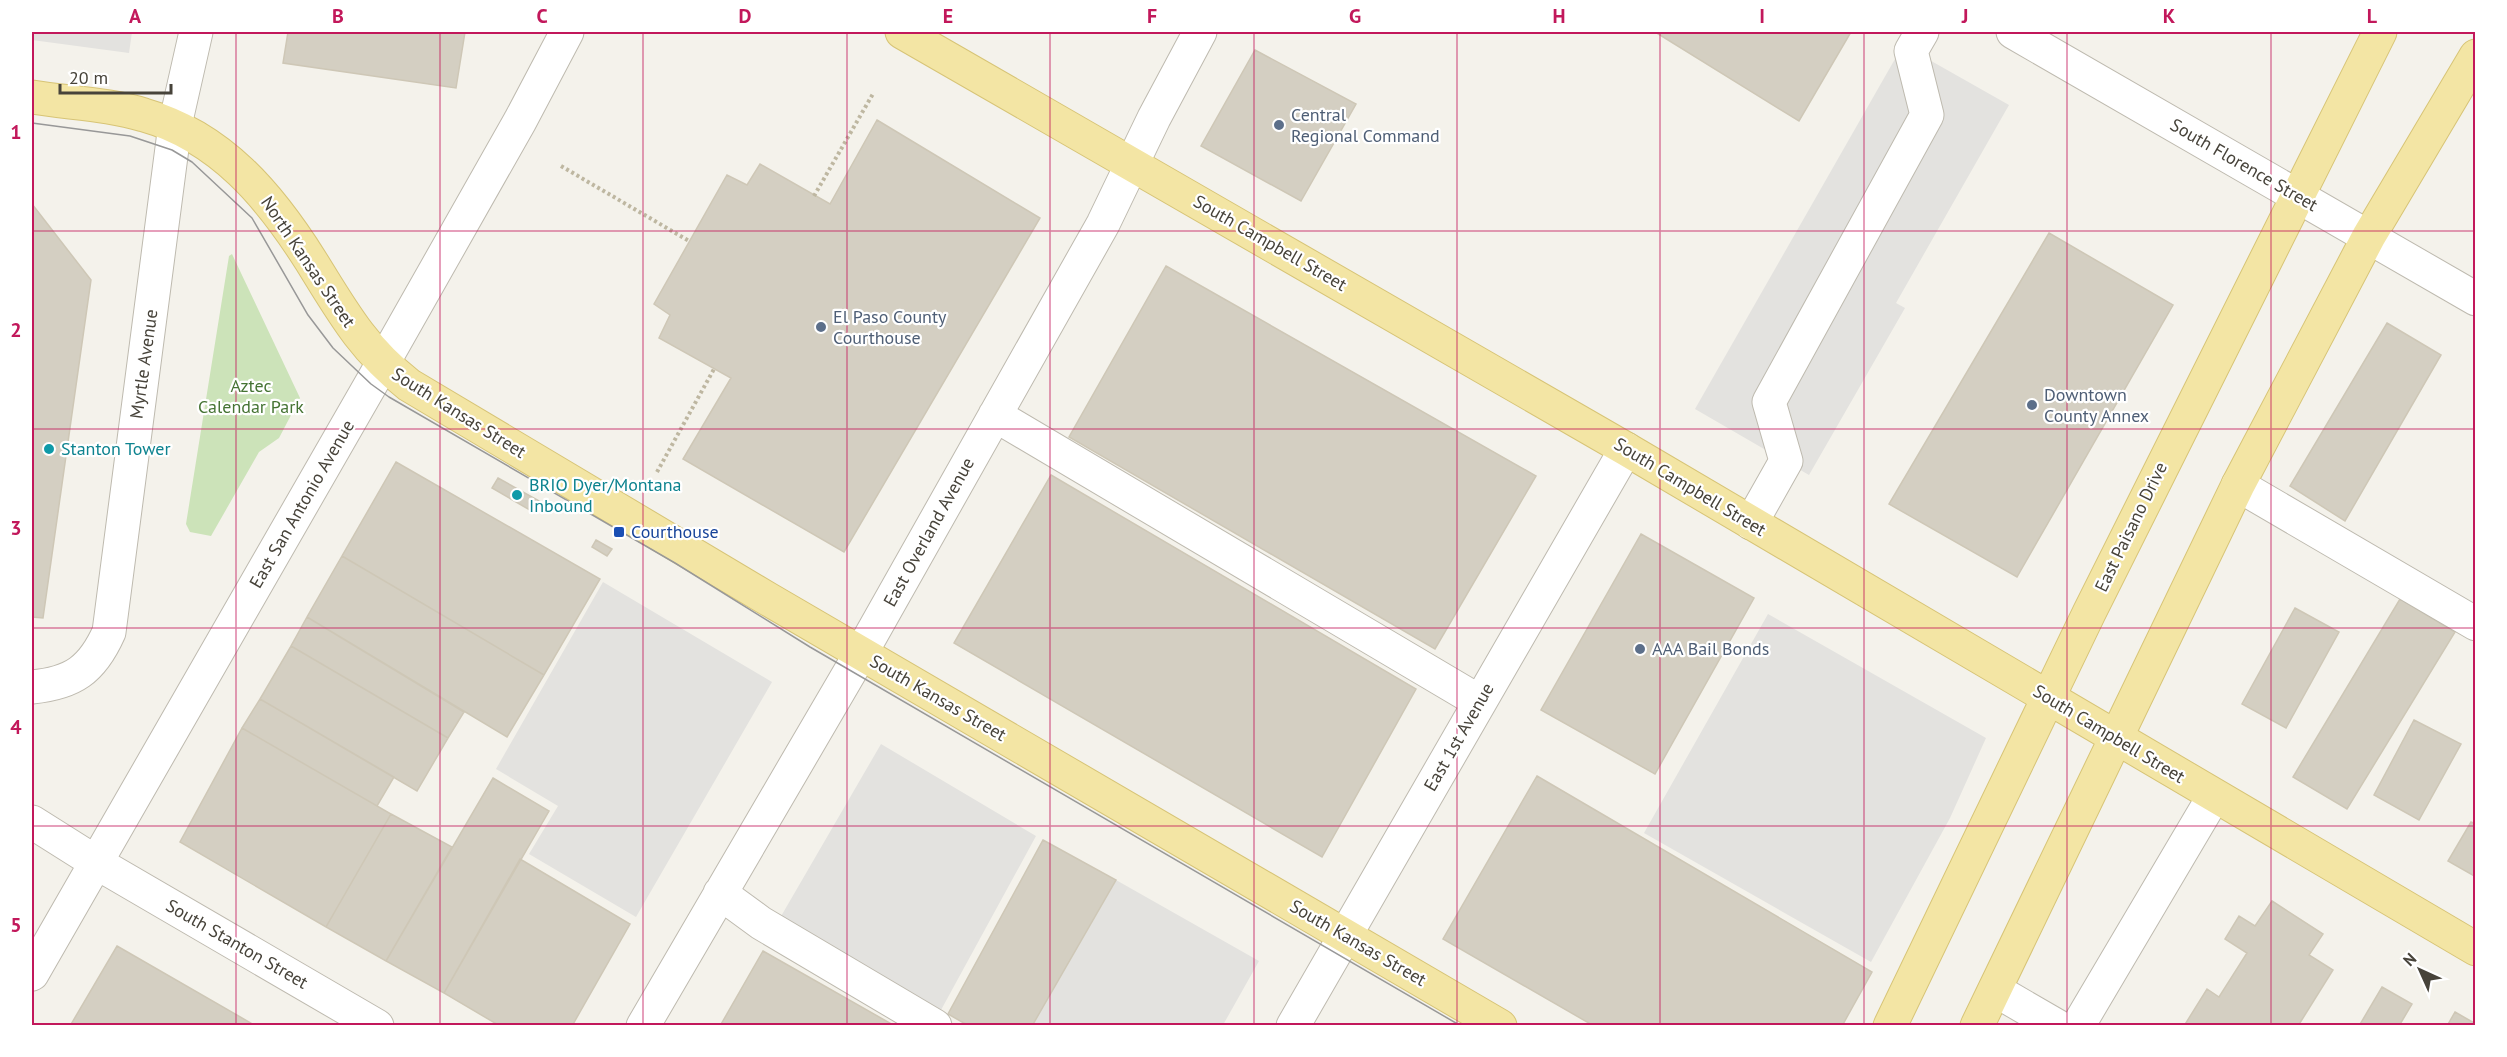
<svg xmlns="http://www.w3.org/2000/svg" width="2507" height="1057" font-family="'PT Sans',sans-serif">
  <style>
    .green { fill: #cce3b9 }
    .parking { fill: #e3e2df }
    .building { fill: #d4cfc2; stroke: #cec7b6; stroke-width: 1.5 }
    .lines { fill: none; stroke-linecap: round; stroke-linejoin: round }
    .minor-casing { stroke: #bebaaf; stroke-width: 35 }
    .major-casing { stroke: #d7c476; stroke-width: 35 }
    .path { stroke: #beb7a1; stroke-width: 4; stroke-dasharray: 3 3; stroke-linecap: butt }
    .minor { stroke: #fff; stroke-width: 33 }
    .major { stroke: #f3e5a4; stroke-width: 33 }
    .tram { stroke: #989898; stroke-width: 1.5 }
    .grid { fill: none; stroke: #c2185b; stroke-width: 1.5; stroke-opacity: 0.55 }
    .service-dot { fill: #5c6f8a; stroke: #fff; stroke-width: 2 }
    .culture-dot { fill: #0f9aa8; stroke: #fff; stroke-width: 2 }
    .transit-dot { fill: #1a4fb4; stroke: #fff; stroke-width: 2 }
    .labels { text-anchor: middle; stroke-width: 4.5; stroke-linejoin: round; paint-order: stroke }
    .service-label { font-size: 18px; fill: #4e5e75; stroke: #fff; text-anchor: start }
    .street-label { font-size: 18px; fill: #47433a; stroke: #fff }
    .park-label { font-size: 18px; fill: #457333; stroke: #fff }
    .culture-label { font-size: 18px; fill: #0d838f; stroke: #fff; text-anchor: start }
    .transit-label { font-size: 18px; fill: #164399; stroke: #fff; text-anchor: start }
    .neatline { fill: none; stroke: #c2185b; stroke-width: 2 }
    .grid-label { font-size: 20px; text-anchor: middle; font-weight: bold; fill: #c2185b }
  </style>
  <rect width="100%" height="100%" fill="#f4f2eb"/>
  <path class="green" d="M232 254 300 398 279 438 259 452 211 536 190 532 186 524 229 256Z"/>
  <path class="parking" d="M32 32H132L129 53 32 40Z
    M1903 45 2009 105 1896 303 1905 308 1809 475 1695 409Z
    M603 582 772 682 636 917 529 854 558 806 496 769Z
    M1768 614 1986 738 1950 818 1871 962 1644 833Z
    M881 744 1036 836 941 1010 780 918Z
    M1116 880 1259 961 1223 1025 1032 1026Z"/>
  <path class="building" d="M288 32H465L456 88 283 63Z
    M1655 32H1851L1799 121Z
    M1255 50 1356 104 1301 201 1201 146Z
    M877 120 1040 218 844 552 683 459 731 378 659 338 670 315 654 304 727 175 747 185 760 164 830 204Z
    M32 204 91 280 43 618 32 617Z
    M2049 233 2173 305 2017 577 1889 504Z
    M1166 266 1536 476 1435 649 1069 437Z
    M2387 323 2441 355 2345 521 2290 486Z
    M396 462 600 579 544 675 342 556Z
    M1051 475 1416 689 1322 857 954 643Z
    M498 478 541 502 535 513 492 488Z
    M1641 534 1754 598 1655 774 1541 710Z
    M596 540 612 549 607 556 592 547Z
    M342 556 544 675 507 737 307 617Z
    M2400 599 2455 632 2347 809 2293 777Z
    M2295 608 2339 632 2286 728 2242 704Z
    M307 617 464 712 448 738 291 646Z
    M291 646 448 738 417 791 260 699Z
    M260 699 394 777 377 806 242 728Z
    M2414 720 2461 744 2419 820 2374 795Z
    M242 728 391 814 326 927 180 842Z
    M1537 776 1872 972 1842 1026H1594L1443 939Z
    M493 778 549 811 444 993 386 961Z
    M391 814 452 847 386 961 326 927Z
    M2471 822 2476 824V877L2448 861Z
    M1043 840 1116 880 1032 1026H969L948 1014Z
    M520 859 630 924 572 1026H500L444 993Z
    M2272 901 2323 934 2309 955 2333 970 2298 1026H2184L2207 989 2219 997 2247 953 2225 939 2239 916 2255 926Z
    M117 946 256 1026H70Z
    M763 951 895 1026H720Z
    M2382 987 2412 1004 2399 1026H2359Z
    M2455 1012 2476 1024V1026H2447Z"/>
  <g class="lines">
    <defs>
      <path id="minor" d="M2013 32 2476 299
        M995 415 1480 702
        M2238 485 2476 624
        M1751 523 1786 461 1769 402 1927 115 1911 51 1922 32
        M32 687C73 683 92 670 109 632L175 125 196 32
        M32 822 97 863 377 1026
        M720 893 761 923 935 1026
        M32 974 371 384 520 121 567 32
        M1995 990 2057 1026
        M643 1026 861 653 1103 224 1154 118 1200 32
        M1293 1026 1626 449
        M2078 1026 2214 796"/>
      <path id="major" d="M902 32 1626 449 2476 949
        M32 97C68 103 109 104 144 115 221 137 270 196 311 261 342 311 362 348 409 385L768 599 1500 1026
        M1890 1026 2089 613 2380 32
        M1977 1026 2238 485 2369 236 2476 56"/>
    </defs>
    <use href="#minor" class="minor-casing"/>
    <use href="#major" class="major-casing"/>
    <path class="path" d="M561 166 689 241
      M814 196 874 92
      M657 472 714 369"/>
    <use href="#minor" class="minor"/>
    <use href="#major" class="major"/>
    <path class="tram" d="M32 123 130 136 172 150 192 162 252 218 308 315 333 348 371 384 389 397 675 563 810 647 1461 1026"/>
  </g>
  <path class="grid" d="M236 32V1026M440 32V1026M643 32V1026M847 32V1026M1050 32V1026M1254 32V1026M1457 32V1026M1660 32V1026M1864 32V1026M2067 32V1026M2271 32V1026M32 231H2476M32 429H2476M32 628H2476M32 826H2476"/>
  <g class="service-dot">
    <circle cx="1279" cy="125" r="6"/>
    <circle cx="821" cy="327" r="6"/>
    <circle cx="2032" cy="405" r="6"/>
    <circle cx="1640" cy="649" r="6"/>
  </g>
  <g class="culture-dot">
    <circle cx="49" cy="449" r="6"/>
    <circle cx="517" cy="495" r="6"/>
  </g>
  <rect class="transit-dot" x="613" y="526" width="12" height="12" rx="3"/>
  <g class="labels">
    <g class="service-label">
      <text x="1291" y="121">Central<tspan x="1291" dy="21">Regional Command</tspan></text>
      <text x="833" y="323">El Paso County<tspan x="833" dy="21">Courthouse</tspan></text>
      <text x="2044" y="401">Downtown<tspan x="2044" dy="21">County Annex</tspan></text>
      <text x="1652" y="655">AAA Bail Bonds</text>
    </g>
    <g class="street-label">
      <text transform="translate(2244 165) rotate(30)" y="6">South Florence Street</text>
      <text transform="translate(1270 243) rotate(30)" y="6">South Campbell Street</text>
      <text transform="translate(308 262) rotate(56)" y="6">North Kansas Street</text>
      <text transform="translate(144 364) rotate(-82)" y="6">Myrtle Avenue</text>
      <text transform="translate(459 413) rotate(32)" y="6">South Kansas Street</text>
      <text transform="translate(1690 487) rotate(31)" y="6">South Campbell Street</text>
      <text transform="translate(302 504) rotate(-60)" y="6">East San Antonio Avenue</text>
      <text transform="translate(2131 527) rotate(-64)" y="6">East Paisano Drive</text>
      <text transform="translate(929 532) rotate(-61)" y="6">East Overland Avenue</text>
      <text transform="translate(938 698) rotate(30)" y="6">South Kansas Street</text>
      <text transform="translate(2109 734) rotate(31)" y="6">South Campbell Street</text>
      <text transform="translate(1459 737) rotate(-60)" y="6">East 1st Avenue</text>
      <text transform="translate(1358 943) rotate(30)" y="6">South Kansas Street</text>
      <text transform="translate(237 944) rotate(30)" y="6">South Stanton Street</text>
    </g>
    <g class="park-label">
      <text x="251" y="392">Aztec<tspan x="251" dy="21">Calendar Park</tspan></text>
    </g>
    <g class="culture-label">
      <text x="61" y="455">Stanton Tower</text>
      <text x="529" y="491">BRIO Dyer/Montana<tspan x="529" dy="21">Inbound</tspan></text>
    </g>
    <g class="transit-label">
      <text x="631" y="538">Courthouse</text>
    </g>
  </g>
  <rect width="2507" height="1057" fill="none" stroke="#ffffff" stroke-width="66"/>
  <g transform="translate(2420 970) rotate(315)" stroke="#ffffff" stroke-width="4.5" paint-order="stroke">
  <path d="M0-4.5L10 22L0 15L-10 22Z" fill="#47433a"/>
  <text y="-9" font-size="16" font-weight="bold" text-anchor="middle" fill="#47433a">N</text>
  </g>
  <path d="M60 84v9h111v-9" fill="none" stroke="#47433a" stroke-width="3"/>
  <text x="69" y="84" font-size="18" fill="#47433a" stroke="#ffffff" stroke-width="4.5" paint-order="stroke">20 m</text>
  <rect x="33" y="33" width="2441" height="991" class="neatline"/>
  <g class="grid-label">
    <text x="135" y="23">A</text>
    <text x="338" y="23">B</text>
    <text x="542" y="23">C</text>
    <text x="745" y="23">D</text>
    <text x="948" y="23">E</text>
    <text x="1152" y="23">F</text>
    <text x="1355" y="23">G</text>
    <text x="1559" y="23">H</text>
    <text x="1762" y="23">I</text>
    <text x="1965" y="23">J</text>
    <text x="2169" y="23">K</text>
    <text x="2372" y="23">L</text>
    <text x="16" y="139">1</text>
    <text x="16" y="337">2</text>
    <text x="16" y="535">3</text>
    <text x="16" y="734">4</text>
    <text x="16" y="932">5</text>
  </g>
</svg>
